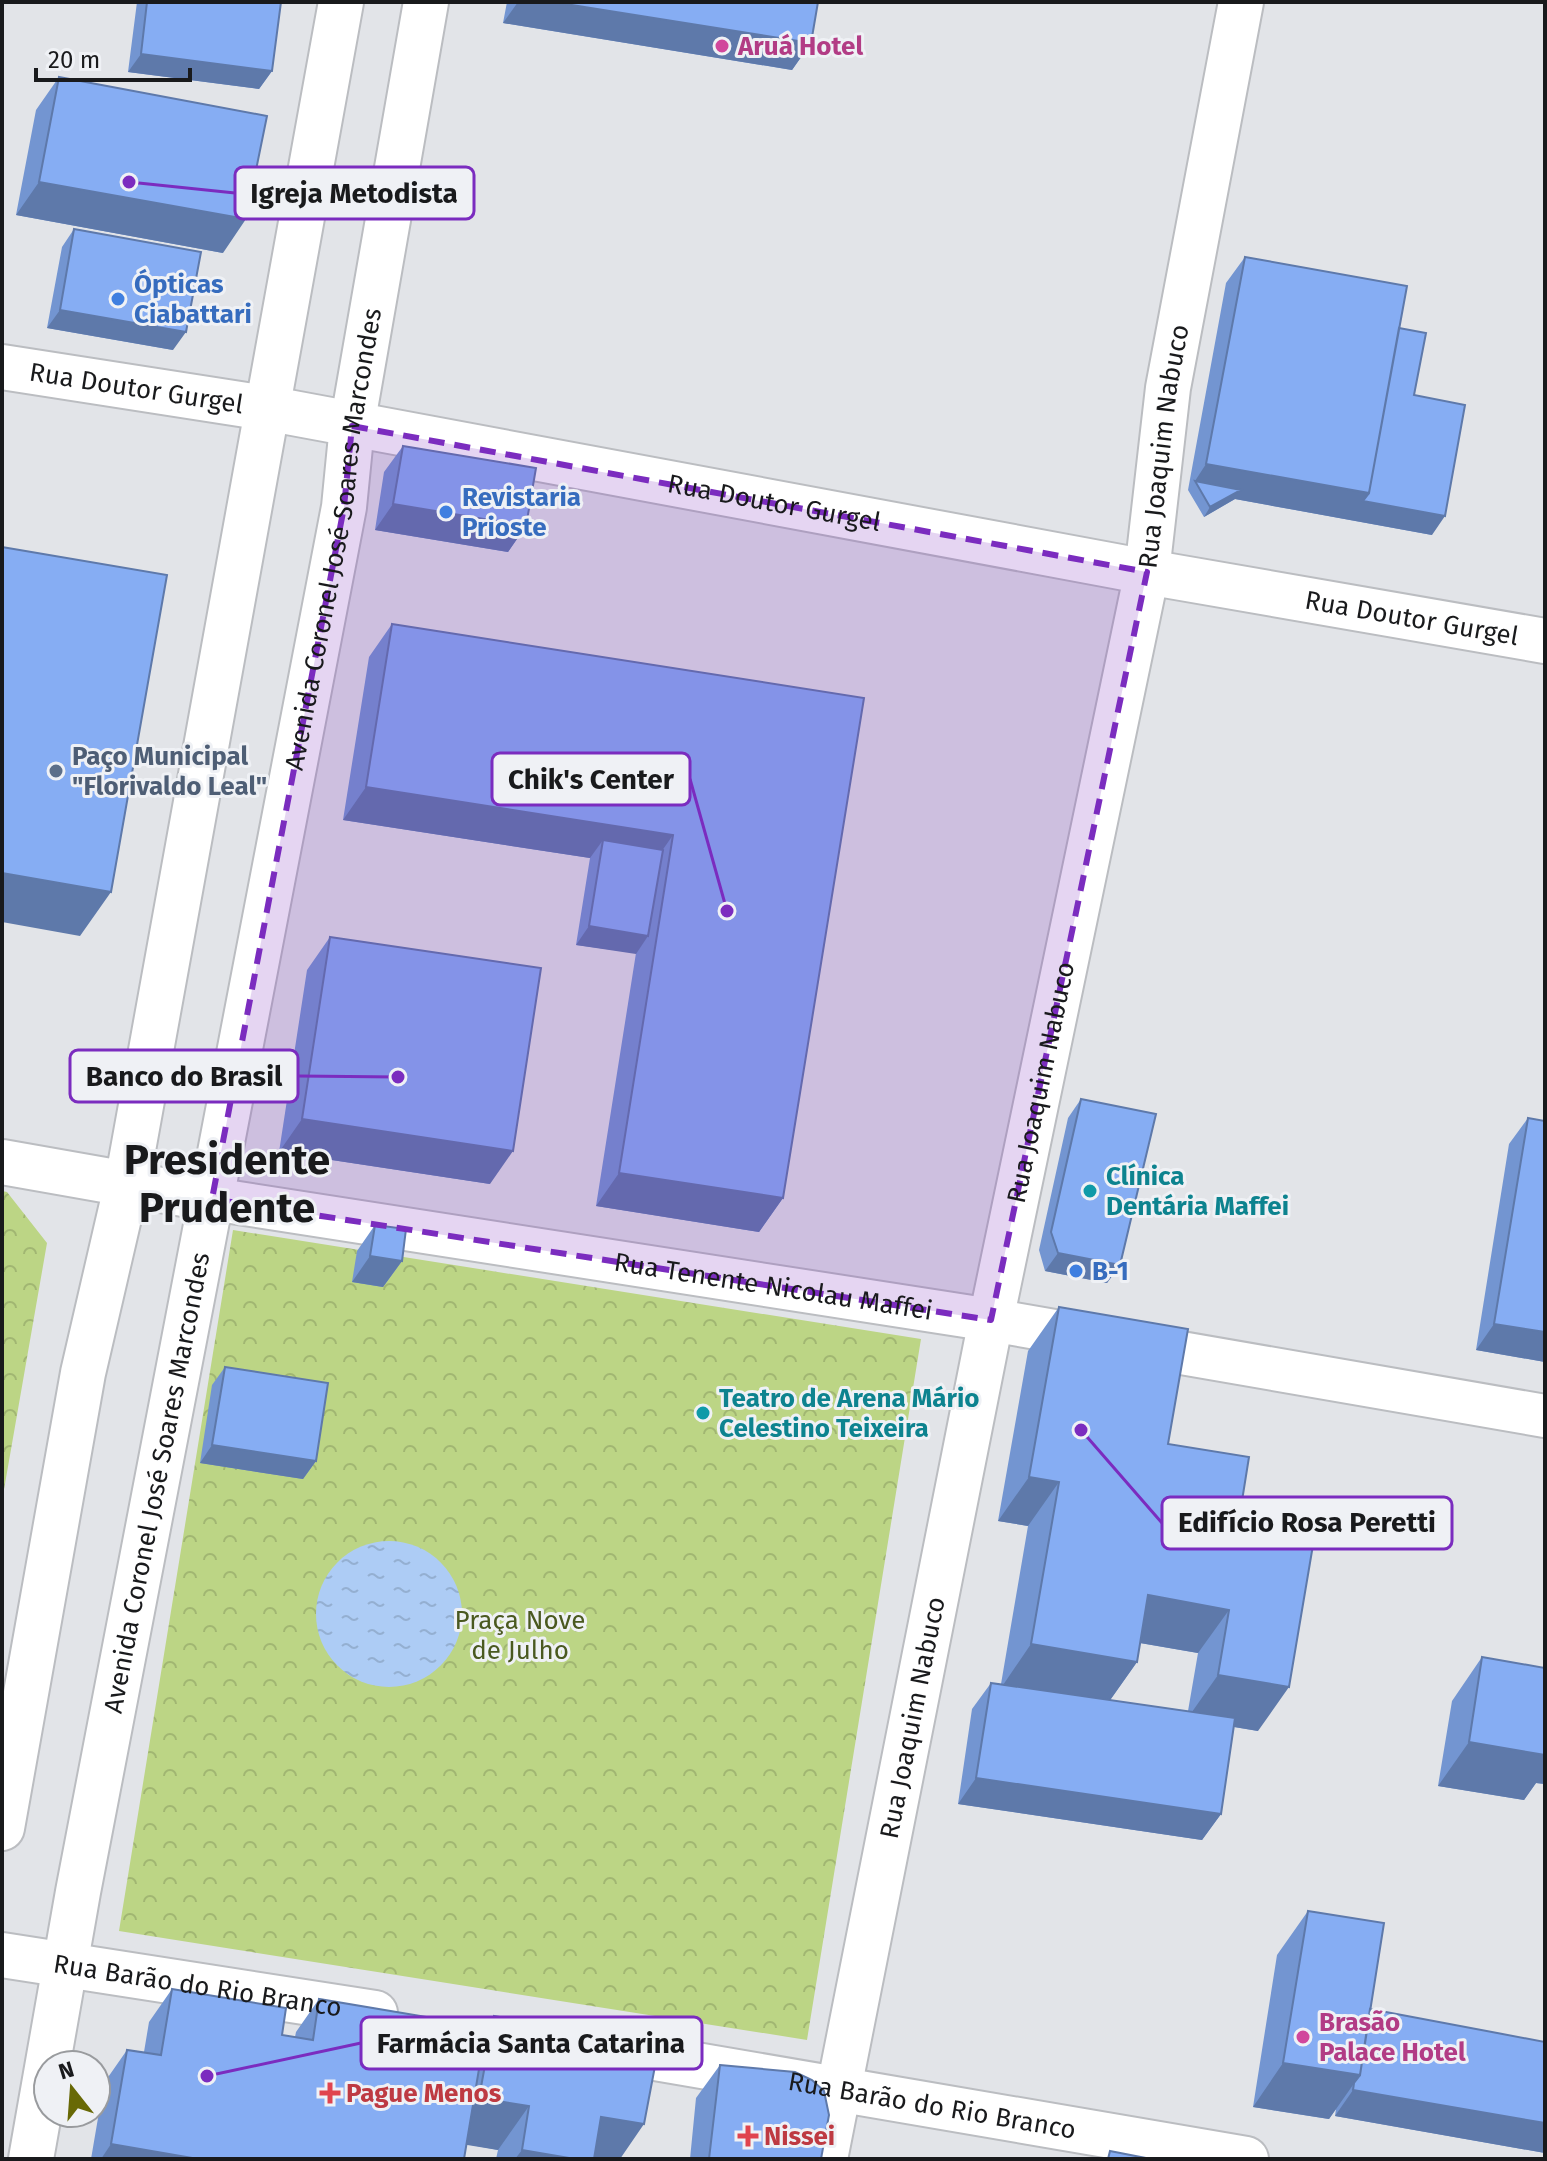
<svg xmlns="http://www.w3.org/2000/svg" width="1547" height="2161" font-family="'Fira Sans',sans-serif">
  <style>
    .park { fill: url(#park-crowns) }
    .water { fill: url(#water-ripples) }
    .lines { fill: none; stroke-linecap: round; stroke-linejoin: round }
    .pedestrian-casing { stroke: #bbbdc1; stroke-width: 46 }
    .minor-casing { stroke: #bbbdc1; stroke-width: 48 }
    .secondary-casing { stroke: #bbbdc1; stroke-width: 48 }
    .pedestrian { stroke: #fff; stroke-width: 42 }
    .minor { stroke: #fff; stroke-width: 44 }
    .secondary { stroke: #fff; stroke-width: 44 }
    .wall { fill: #7395d1; fill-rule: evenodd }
    .shaded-wall { fill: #5e79aa }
    .building { fill: #86adf3; stroke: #5e79aa; stroke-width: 2 }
    .marked { fill: #7b2cbf; fill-opacity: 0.2; stroke: #7b2cbf; stroke-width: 6; stroke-dasharray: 16 10; stroke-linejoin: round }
    .hotel-dot { fill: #d1479c; stroke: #eff1f5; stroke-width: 3 }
    .shop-dot { fill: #3f7fe0; stroke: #eff1f5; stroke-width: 3 }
    .service-dot { fill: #5c6f8a; stroke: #eff1f5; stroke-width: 3 }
    .culture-dot { fill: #0f9aa8; stroke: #eff1f5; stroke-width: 3 }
    .health-dot { fill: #e0444e; stroke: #eff1f5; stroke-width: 3 }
    .labels { text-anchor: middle; stroke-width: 6; stroke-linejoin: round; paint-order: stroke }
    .hotel-label { font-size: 26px; font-weight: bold; fill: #b23c85; stroke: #eff1f5; text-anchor: start }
    .shop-label { font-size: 26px; font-weight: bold; fill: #366cbe; stroke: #eff1f5; text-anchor: start }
    .street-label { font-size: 26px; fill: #191a1c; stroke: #eff1f5 }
    .service-label { font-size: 26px; font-weight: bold; fill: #4e5e75; stroke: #eff1f5; text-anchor: start }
    .culture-label { font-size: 26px; font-weight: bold; fill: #0d838f; stroke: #eff1f5; text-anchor: start }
    .park-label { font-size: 26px; fill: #4a5920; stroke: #eff1f5 }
    .health-label { font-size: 26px; font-weight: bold; fill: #be3a42; stroke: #eff1f5; text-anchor: start }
    .town-label { font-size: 42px; font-weight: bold; fill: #191a1c; stroke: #eff1f5 }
    .leader { fill: none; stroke: #7b2cbf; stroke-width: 3 }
    .callout-dot { fill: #7b2cbf; stroke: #eff1f5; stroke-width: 3 }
    .callout { fill: #eff1f5; stroke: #7b2cbf; stroke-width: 3 }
    .callout-label { font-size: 28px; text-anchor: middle; font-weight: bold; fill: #191a1c }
  </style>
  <defs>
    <pattern id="park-crowns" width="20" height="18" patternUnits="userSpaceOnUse" patternTransform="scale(2)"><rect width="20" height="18" fill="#bcd585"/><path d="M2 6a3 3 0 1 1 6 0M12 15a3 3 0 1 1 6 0" fill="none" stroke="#a1b672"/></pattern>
    <pattern id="water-ripples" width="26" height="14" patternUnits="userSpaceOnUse" patternTransform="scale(2)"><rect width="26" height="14" fill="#adccf5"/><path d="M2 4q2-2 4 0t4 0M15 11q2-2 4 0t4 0" fill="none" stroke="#94afd1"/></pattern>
  </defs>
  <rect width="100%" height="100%" fill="#e2e4e8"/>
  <path class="park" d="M2 1191 7 1192 47 1243 2 1501Z
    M233 1230 921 1339 807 2040 119 1931Z"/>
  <path class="water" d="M316 1614a73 73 0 1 1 146 0a73 73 0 1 1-146 0Z"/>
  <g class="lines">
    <defs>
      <g id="pedestrian">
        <path id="s1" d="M212 1199 991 1320 1545 1416"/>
      </g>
      <g id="minor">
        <path id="s2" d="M2 367 266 408 1147 572 1545 641"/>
        <path d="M2 1162 212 1199"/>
        <path id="s3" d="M2 1955 375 2013"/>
        <path id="s4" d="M597 2048 1246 2159"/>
        <path id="s5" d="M825 2159 991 1320 1147 572 1168 388 1241 2"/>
      </g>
      <g id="secondary">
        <path d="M2 1828 83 1373 127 1183 341 2"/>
        <path id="s6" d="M31 2159 78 1892 344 507 352 426 426 2"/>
      </g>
    </defs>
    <use href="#pedestrian" class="pedestrian-casing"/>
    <use href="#minor" class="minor-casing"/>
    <use href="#secondary" class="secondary-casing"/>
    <use href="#pedestrian" class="pedestrian"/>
    <use href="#minor" class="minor"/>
    <use href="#secondary" class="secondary"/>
  </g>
  <path class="wall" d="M137 2H281L272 71 259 89 128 72Z
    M507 2H818L811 43 792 70 503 23Z
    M59 77 223 253 16 215 36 110Z
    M74 229 173 350 47 328 62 247Z
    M1245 257 1414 395 1432 535 1235 499 1204 517 1188 490 1226 283Z
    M403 446 526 526 508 552 375 530 384 472Z
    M392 624 864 698 783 1198 759 1232 596 1206 636 953 576 945 590 858 343 820 369 657Z
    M330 937 490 1184 279 1152 307 970Z
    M1081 1099 1120 1265 1107 1283 1045 1271 1039 1250 1068 1118Z
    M1528 1118 1545 1362 1476 1350 1509 1144Z
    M375 1225 402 1261 383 1287 352 1282 357 1251Z
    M1059 1307 1168 1444 1237 1532 1258 1731 1234 1727 1221 1814 1202 1840 958 1804 972 1709 991 1683 1001 1684 1028 1526 998 1521 1028 1351ZM1140 1643 1198 1653 1188 1711 1110 1700 1137 1662Z
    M225 1367 316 1461 303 1479 200 1463 212 1385Z
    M1482 1657 1545 1668V1784L1536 1783 1524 1800 1438 1786 1452 1701Z
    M1308 1911 1370 2009 1545 2042V2153L1335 2116 1336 2109 1329 2119 1253 2107 1277 1955Z
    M172 1989 282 2035 295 2037 296 2032 319 1999 486 2027 494 2016 620 2159H496L498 2150 466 2144 464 2159H91L104 2083 127 2050 144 2052 149 2022Z
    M720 2065 821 2159H690L696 2098Z"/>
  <path class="shaded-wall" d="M518 2H553L811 43 792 70 503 23Z
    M141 54 272 71 259 89 128 72Z
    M39 182 246 219 223 253 16 215Z
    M60 310 186 332 173 350 47 328Z
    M1206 464 1369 493 1445 516 1432 535 1235 499 1204 517 1210 507 1195 481Z
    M393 504 526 526 508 552 375 530Z
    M366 787 673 835 650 868 603 840 590 858 343 820Z
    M2 873 111 892 80 936 2 922Z
    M589 926 648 936 636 954 576 945Z
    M302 1119 513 1151 490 1184 279 1152Z
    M619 1173 783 1198 759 1232 596 1206Z
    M1058 1253 1120 1265 1107 1283 1045 1271Z
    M370 1256 402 1261 383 1287 352 1282Z
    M1494 1324 1545 1332V1362L1476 1350Z
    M212 1445 316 1461 303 1479 200 1463Z
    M1029 1477 1059 1482 1028 1526 998 1521Z
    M1148 1595 1229 1610 1198 1653 1117 1639Z
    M1031 1644 1137 1662 1106 1706 1001 1688Z
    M1218 1675 1289 1687 1258 1731 1187 1719Z
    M1469 1742 1545 1755V1784L1536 1783 1524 1800 1438 1786Z
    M976 1778 1221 1814 1202 1840 958 1804Z
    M1283 2063 1360 2075 1329 2119 1253 2107Z
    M1353 2090 1545 2123V2153L1335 2116Z
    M479 2098 529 2106 498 2150 449 2142Z
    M601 2117 644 2124 620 2159H515L522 2150Z
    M111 2144 198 2159H101Z"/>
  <path class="building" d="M147 2H281L272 71 141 54Z
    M553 2H818L811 43Z
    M59 77 267 116 246 219 39 182Z
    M74 229 201 252 186 332 60 310Z
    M1245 257 1407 286 1369 493 1206 464Z
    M1399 328 1426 333 1414 395 1465 405 1445 516 1363 501 1369 493Z
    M403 446 536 468 526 526 393 504Z
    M1195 481 1241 490 1210 507Z
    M2 547 167 575 111 892 2 873Z
    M392 624 864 698 783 1198 619 1173 673 835 366 787Z
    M603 840 663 850 648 936 589 926Z
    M330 937 541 968 513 1151 302 1119Z
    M1081 1099 1156 1114 1120 1265 1058 1253 1051 1232Z
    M1528 1118 1545 1121V1332L1494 1324Z
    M375 1225 406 1229 402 1261 370 1256Z
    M1059 1307 1188 1329 1168 1444 1249 1457 1237 1532 1313 1545 1289 1687 1218 1675 1229 1610 1148 1595 1137 1662 1031 1644 1059 1482 1029 1477Z
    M225 1367 328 1383 316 1461 212 1445Z
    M1482 1657 1545 1668V1755L1469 1742Z
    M991 1683 1235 1718 1221 1814 976 1778Z
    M1308 1911 1384 1923 1360 2075 1283 2063Z
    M172 1989 286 2008 282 2035 313 2040 319 1999 486 2027 464 2159H198L111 2144 127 2050 161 2055Z
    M1370 2009 1545 2042V2123L1353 2090 1354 2083 1360 2075Z
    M494 2016 659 2045 644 2124 601 2117 594 2159H575L522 2150 529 2106 479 2098Z
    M720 2065 795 2072 812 2080 824 2091 829 2115 821 2159H709Z
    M1110 2151 1151 2159H1108Z"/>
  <path class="marked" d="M352 426 1147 572 991 1320 212 1199 344 507Z"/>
  <g class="hotel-dot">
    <circle cx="722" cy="46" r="8"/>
    <circle cx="1303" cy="2037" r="8"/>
  </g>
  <g class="shop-dot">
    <circle cx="118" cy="299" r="8"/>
    <circle cx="446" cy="512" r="8"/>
    <circle cx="1076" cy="1271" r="8"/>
  </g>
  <circle class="service-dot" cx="56" cy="771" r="8"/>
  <g class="culture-dot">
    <circle cx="1090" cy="1191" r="8"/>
    <circle cx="703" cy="1413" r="8"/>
  </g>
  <g class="health-dot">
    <path d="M326 2081h8v8h8v8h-8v8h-8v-8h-8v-8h8z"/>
    <path d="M744 2124h8v8h8v8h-8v8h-8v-8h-8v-8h8z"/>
  </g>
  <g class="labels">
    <g class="hotel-label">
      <text x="738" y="55">Aruá Hotel</text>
      <text x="1319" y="2031">Brasão<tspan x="1319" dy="30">Palace Hotel</tspan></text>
    </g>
    <g class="shop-label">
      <text x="134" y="293">Ópticas<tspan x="134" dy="30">Ciabattari</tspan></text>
      <text x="462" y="506">Revistaria<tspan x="462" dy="30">Prioste</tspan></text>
      <text x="1092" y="1280">B-1</text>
    </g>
    <g class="street-label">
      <text dy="9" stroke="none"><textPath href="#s2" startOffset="136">Rua Doutor Gurgel</textPath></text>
      <text dy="9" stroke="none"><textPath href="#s5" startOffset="1746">Rua Joaquim Nabuco</textPath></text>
      <text dy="9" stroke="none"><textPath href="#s2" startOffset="784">Rua Doutor Gurgel</textPath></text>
      <text dy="9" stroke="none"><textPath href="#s6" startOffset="1648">Avenida Coronel José Soares Marcondes</textPath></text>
      <text dy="9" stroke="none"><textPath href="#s2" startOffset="1432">Rua Doutor Gurgel</textPath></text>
      <text dy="9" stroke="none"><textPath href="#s5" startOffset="1098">Rua Joaquim Nabuco</textPath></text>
      <text dy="9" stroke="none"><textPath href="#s1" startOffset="568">Rua Tenente Nicolau Maffei</textPath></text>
      <text dy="9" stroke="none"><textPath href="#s6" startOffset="688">Avenida Coronel José Soares Marcondes</textPath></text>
      <text dy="9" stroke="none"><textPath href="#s5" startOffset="450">Rua Joaquim Nabuco</textPath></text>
      <text dy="9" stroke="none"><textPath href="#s3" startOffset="198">Rua Barão do Rio Branco</textPath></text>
      <text dy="9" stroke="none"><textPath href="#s4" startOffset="340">Rua Barão do Rio Branco</textPath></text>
    </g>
    <g class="service-label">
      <text x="72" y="765">Paço Municipal<tspan x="72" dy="30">"Florivaldo Leal"</tspan></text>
    </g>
    <g class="culture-label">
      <text x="1106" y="1185">Clínica<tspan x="1106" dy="30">Dentária Maffei</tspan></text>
      <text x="719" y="1407">Teatro de Arena Mário<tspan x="719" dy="30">Celestino Teixeira</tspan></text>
    </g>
    <g class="park-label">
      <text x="520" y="1629">Praça Nove<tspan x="520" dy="30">de Julho</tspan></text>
    </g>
    <g class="health-label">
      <text x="346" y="2102">Pague Menos</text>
      <text x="764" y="2145">Nissei</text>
    </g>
    <g class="town-label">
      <text x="227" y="1174">Presidente<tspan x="227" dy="48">Prudente</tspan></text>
    </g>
  </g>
  <path class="leader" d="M129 182L235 193M727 911L690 779M398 1077L298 1076M1081 1430L1162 1523M207 2076L361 2043"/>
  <g class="callout-dot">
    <circle cx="129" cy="182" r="8"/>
    <circle cx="727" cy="911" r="8"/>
    <circle cx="398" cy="1077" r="8"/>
    <circle cx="1081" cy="1430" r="8"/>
    <circle cx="207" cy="2076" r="8"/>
  </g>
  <g class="callout">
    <rect x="235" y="167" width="239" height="52" rx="8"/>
    <rect x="492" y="753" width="198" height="52" rx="8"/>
    <rect x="70" y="1050" width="228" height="52" rx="8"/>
    <rect x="1162" y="1497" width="290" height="52" rx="8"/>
    <rect x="361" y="2017" width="341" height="52" rx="8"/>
  </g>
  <g class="callout-label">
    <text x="354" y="203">Igreja Metodista</text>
    <text x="591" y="789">Chik's Center</text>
    <text x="184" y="1086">Banco do Brasil</text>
    <text x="1307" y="1532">Edifício Rosa Peretti</text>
    <text x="531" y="2053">Farmácia Santa Catarina</text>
  </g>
  <rect width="1547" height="2161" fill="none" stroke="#191a1c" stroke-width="8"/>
  <g transform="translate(72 2089) rotate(343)"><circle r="38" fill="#eff1f5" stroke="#999b9e" stroke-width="2"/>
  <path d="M0-6L14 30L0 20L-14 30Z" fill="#686906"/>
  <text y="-12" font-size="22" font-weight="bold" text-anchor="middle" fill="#191a1c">N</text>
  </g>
  <path d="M36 68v12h154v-12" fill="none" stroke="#191a1c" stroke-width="4"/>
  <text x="48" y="68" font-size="24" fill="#191a1c" stroke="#eff1f5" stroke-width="6" paint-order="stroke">20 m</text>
</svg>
